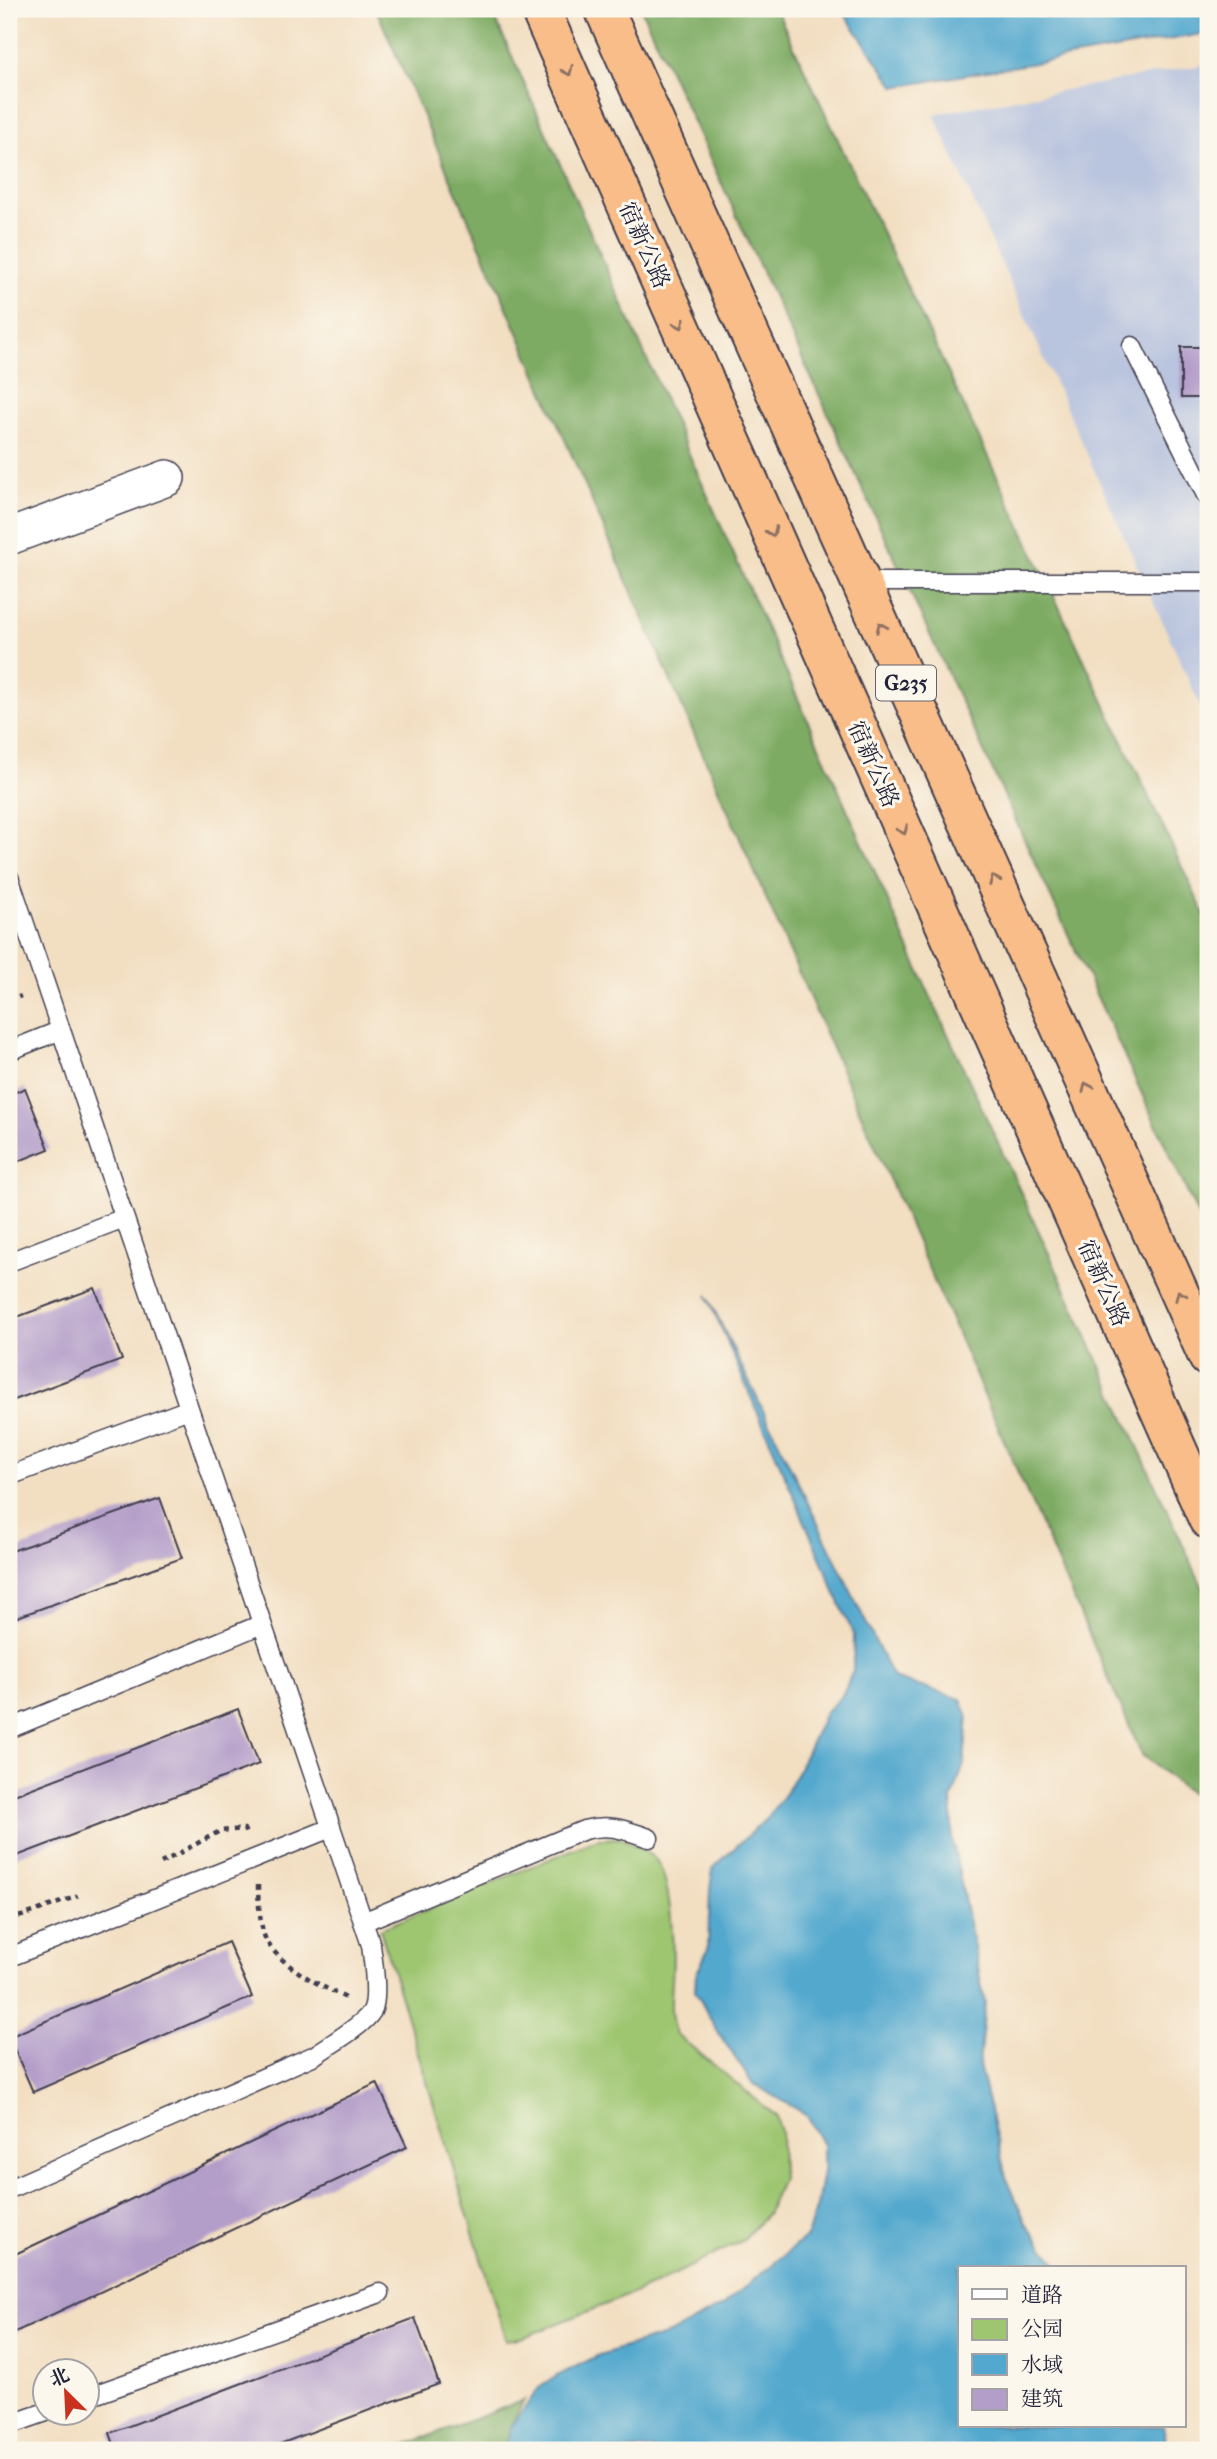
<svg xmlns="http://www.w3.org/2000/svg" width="1217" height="2459" font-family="'IM FELL French Canon','Noto Serif SC',serif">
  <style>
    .industrial { fill: #b9c4de }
    .green { fill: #9ec671; stroke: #607456; stroke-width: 2 }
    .forest { fill: #7eab63; stroke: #50664f; stroke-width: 2 }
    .water { fill: #52a8ce; stroke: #3a6584; stroke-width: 2 }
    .building { fill: #b39dc9 }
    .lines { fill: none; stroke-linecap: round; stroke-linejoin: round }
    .lane-casing { stroke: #413e4f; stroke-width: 21 }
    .street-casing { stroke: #413e4f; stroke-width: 38 }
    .highway-casing { stroke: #413e4f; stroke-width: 42 }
    .path { stroke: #413e4f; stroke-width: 4.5; stroke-dasharray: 5 5; stroke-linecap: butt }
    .lane { stroke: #fff; stroke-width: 18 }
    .street { stroke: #fff; stroke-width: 35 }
    .highway { stroke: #f8bd89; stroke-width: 38 }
    .oneway { stroke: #8d7062 }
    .labels { text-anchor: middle; stroke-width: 6; stroke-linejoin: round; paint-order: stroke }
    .shield { fill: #fbf7ec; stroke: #636270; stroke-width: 2 }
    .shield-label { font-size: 21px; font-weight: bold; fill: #22223b }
    .street-label { font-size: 23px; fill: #22223b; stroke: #fbf7ec }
  </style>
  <rect width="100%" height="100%" fill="#fbf7ec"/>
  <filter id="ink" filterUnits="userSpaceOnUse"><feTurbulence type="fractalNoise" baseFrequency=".0143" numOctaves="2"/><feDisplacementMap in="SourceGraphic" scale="14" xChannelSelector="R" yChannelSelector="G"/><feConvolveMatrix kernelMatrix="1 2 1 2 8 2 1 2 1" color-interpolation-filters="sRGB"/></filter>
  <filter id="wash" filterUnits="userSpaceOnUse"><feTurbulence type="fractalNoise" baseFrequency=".00686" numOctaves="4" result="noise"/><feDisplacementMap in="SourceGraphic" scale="28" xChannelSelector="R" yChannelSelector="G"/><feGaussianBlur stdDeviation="1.57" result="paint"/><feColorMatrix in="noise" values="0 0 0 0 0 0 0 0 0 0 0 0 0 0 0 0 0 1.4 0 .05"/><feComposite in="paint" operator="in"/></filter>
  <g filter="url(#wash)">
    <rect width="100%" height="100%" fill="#f2dec1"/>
    <path class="industrial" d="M1208 64V723L934 114Z"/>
    <path class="green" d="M621 1838C632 1844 644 1850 654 1858 673 1877 674 1954 672 1981 671 2000 669 2016 676 2034L776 2116 781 2132 782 2179 767 2214 742 2241 649 2287 524 2337 506 2340 380 1929 598 1839Z"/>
    <path class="forest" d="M376 9H491L928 991 1208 1599V1792L1190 1793 1142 1755Z
      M641 9H776L1208 922V1237Z
      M524 2400 511 2427 504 2450H392Z"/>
    <path class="water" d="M841 9H1208V33L895 87Z
      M707 1295 893 1678 961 1699 968 1717 964 1764 952 1799V1838L985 2003 979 2065 1006 2177 1027 2225 1060 2268H960V2426H1163L1168 2450H504L511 2427 539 2388 557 2376 599 2355 672 2333 723 2305 807 2236 817 2206 823 2171V2145L807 2115 752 2083 714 2026 695 1990 696 1975 708 1949 710 1889 713 1868 767 1818 791 1785 826 1711 842 1696 853 1671 854 1636Z"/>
    <g id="blocks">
      <path class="building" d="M1181 347H1208V398H1181Z
        M25 1088 49 1149 9 1165V1095Z
        M95 1288 122 1360 9 1402V1320Z
        M160 1498 182 1558 9 1620V1552Z
        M238 1709 259 1764 9 1859V1797Z
        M228 1942 252 1997 33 2092 9 2037Z
        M377 2083 407 2147 9 2335V2257Z
        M415 2318 439 2384 264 2450H116L110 2433Z"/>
    </g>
  </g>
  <g filter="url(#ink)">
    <use href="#blocks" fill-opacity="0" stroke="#413e4f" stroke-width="2"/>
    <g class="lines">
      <defs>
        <path id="lane" d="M1132 346 1208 499
          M861 582H1208
          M9 877 371 1945C373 1961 379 1997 372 2011 363 2026 329 2045 315 2055L9 2189
          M9 1051 61 1030
          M9 1262 124 1218
          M9 1476 189 1409
          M9 1729 262 1624
          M363 1922 584 1830C610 1823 625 1830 649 1838
          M15 1955 331 1828
          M88 2397 380 2293
          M9 2425 46 2412"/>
        <path id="street" d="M9 537 167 478"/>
        <path id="highway" d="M540 9 1208 1519
          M604 9 1208 1357"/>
      </defs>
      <use href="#lane" class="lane-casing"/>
      <use href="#street" class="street-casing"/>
      <use href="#highway" class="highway-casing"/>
      <path class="path" d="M9 1001 21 996
        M161 1863 220 1831 244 1829 246 1834
        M258 1885C258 1899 260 1928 266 1940 280 1966 321 1986 346 1998
        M9 1918 22 1916 78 1896"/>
      <use href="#lane" class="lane"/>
      <use href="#street" class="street"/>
      <use href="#highway" class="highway"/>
    </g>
    <defs><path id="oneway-chevron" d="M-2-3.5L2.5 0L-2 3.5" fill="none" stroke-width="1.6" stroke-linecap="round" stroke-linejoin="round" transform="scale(1.75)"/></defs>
    <g class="oneway">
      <use href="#oneway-chevron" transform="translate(568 71) rotate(66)"/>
      <use href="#oneway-chevron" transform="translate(680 324) rotate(66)"/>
      <use href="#oneway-chevron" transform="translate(772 532) rotate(66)"/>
      <use href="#oneway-chevron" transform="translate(881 627) rotate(-114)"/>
      <use href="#oneway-chevron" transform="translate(903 830) rotate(66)"/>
      <use href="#oneway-chevron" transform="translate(994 880) rotate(-114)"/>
      <use href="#oneway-chevron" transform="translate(1087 1087) rotate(-114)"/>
      <use href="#oneway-chevron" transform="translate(1180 1295) rotate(-114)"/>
    </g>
  </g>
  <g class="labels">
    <rect class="shield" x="876" y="665.5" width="60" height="35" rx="5"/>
    <g class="shield-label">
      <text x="906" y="690">G235</text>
    </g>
    <g class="street-label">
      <text transform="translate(645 245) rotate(66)" y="8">宿新公路</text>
      <text transform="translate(874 764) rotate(66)" y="8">宿新公路</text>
      <text transform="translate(1104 1283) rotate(66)" y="8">宿新公路</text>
    </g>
  </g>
  <rect width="1217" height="2459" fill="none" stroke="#fbf7ec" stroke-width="35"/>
  <rect x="958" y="2266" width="228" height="161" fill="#fbf7ec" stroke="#a4a2a5" stroke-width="2"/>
  <rect x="972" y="2289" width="35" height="10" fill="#ffffff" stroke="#a4a2a5" stroke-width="2"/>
  <text x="1021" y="2302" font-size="21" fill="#22223b">道路</text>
  <rect x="972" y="2319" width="35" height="21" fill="#9ec671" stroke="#a4a2a5" stroke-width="2"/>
  <text x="1021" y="2336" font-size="21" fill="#22223b">公园</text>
  <rect x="972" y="2354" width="35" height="21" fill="#52a8ce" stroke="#a4a2a5" stroke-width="2"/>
  <text x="1021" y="2372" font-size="21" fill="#22223b">水域</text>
  <rect x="972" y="2389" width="35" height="21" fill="#b39dc9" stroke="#a4a2a5" stroke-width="2"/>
  <text x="1021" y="2406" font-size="21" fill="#22223b">建筑</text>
  <g transform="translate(66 2392) rotate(336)"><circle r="33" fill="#fbf7ec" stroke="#a4a2a5" stroke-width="2"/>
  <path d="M0-5L12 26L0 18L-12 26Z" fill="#c8321e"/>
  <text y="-10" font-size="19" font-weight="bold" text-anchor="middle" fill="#22223b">北</text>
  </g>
</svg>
